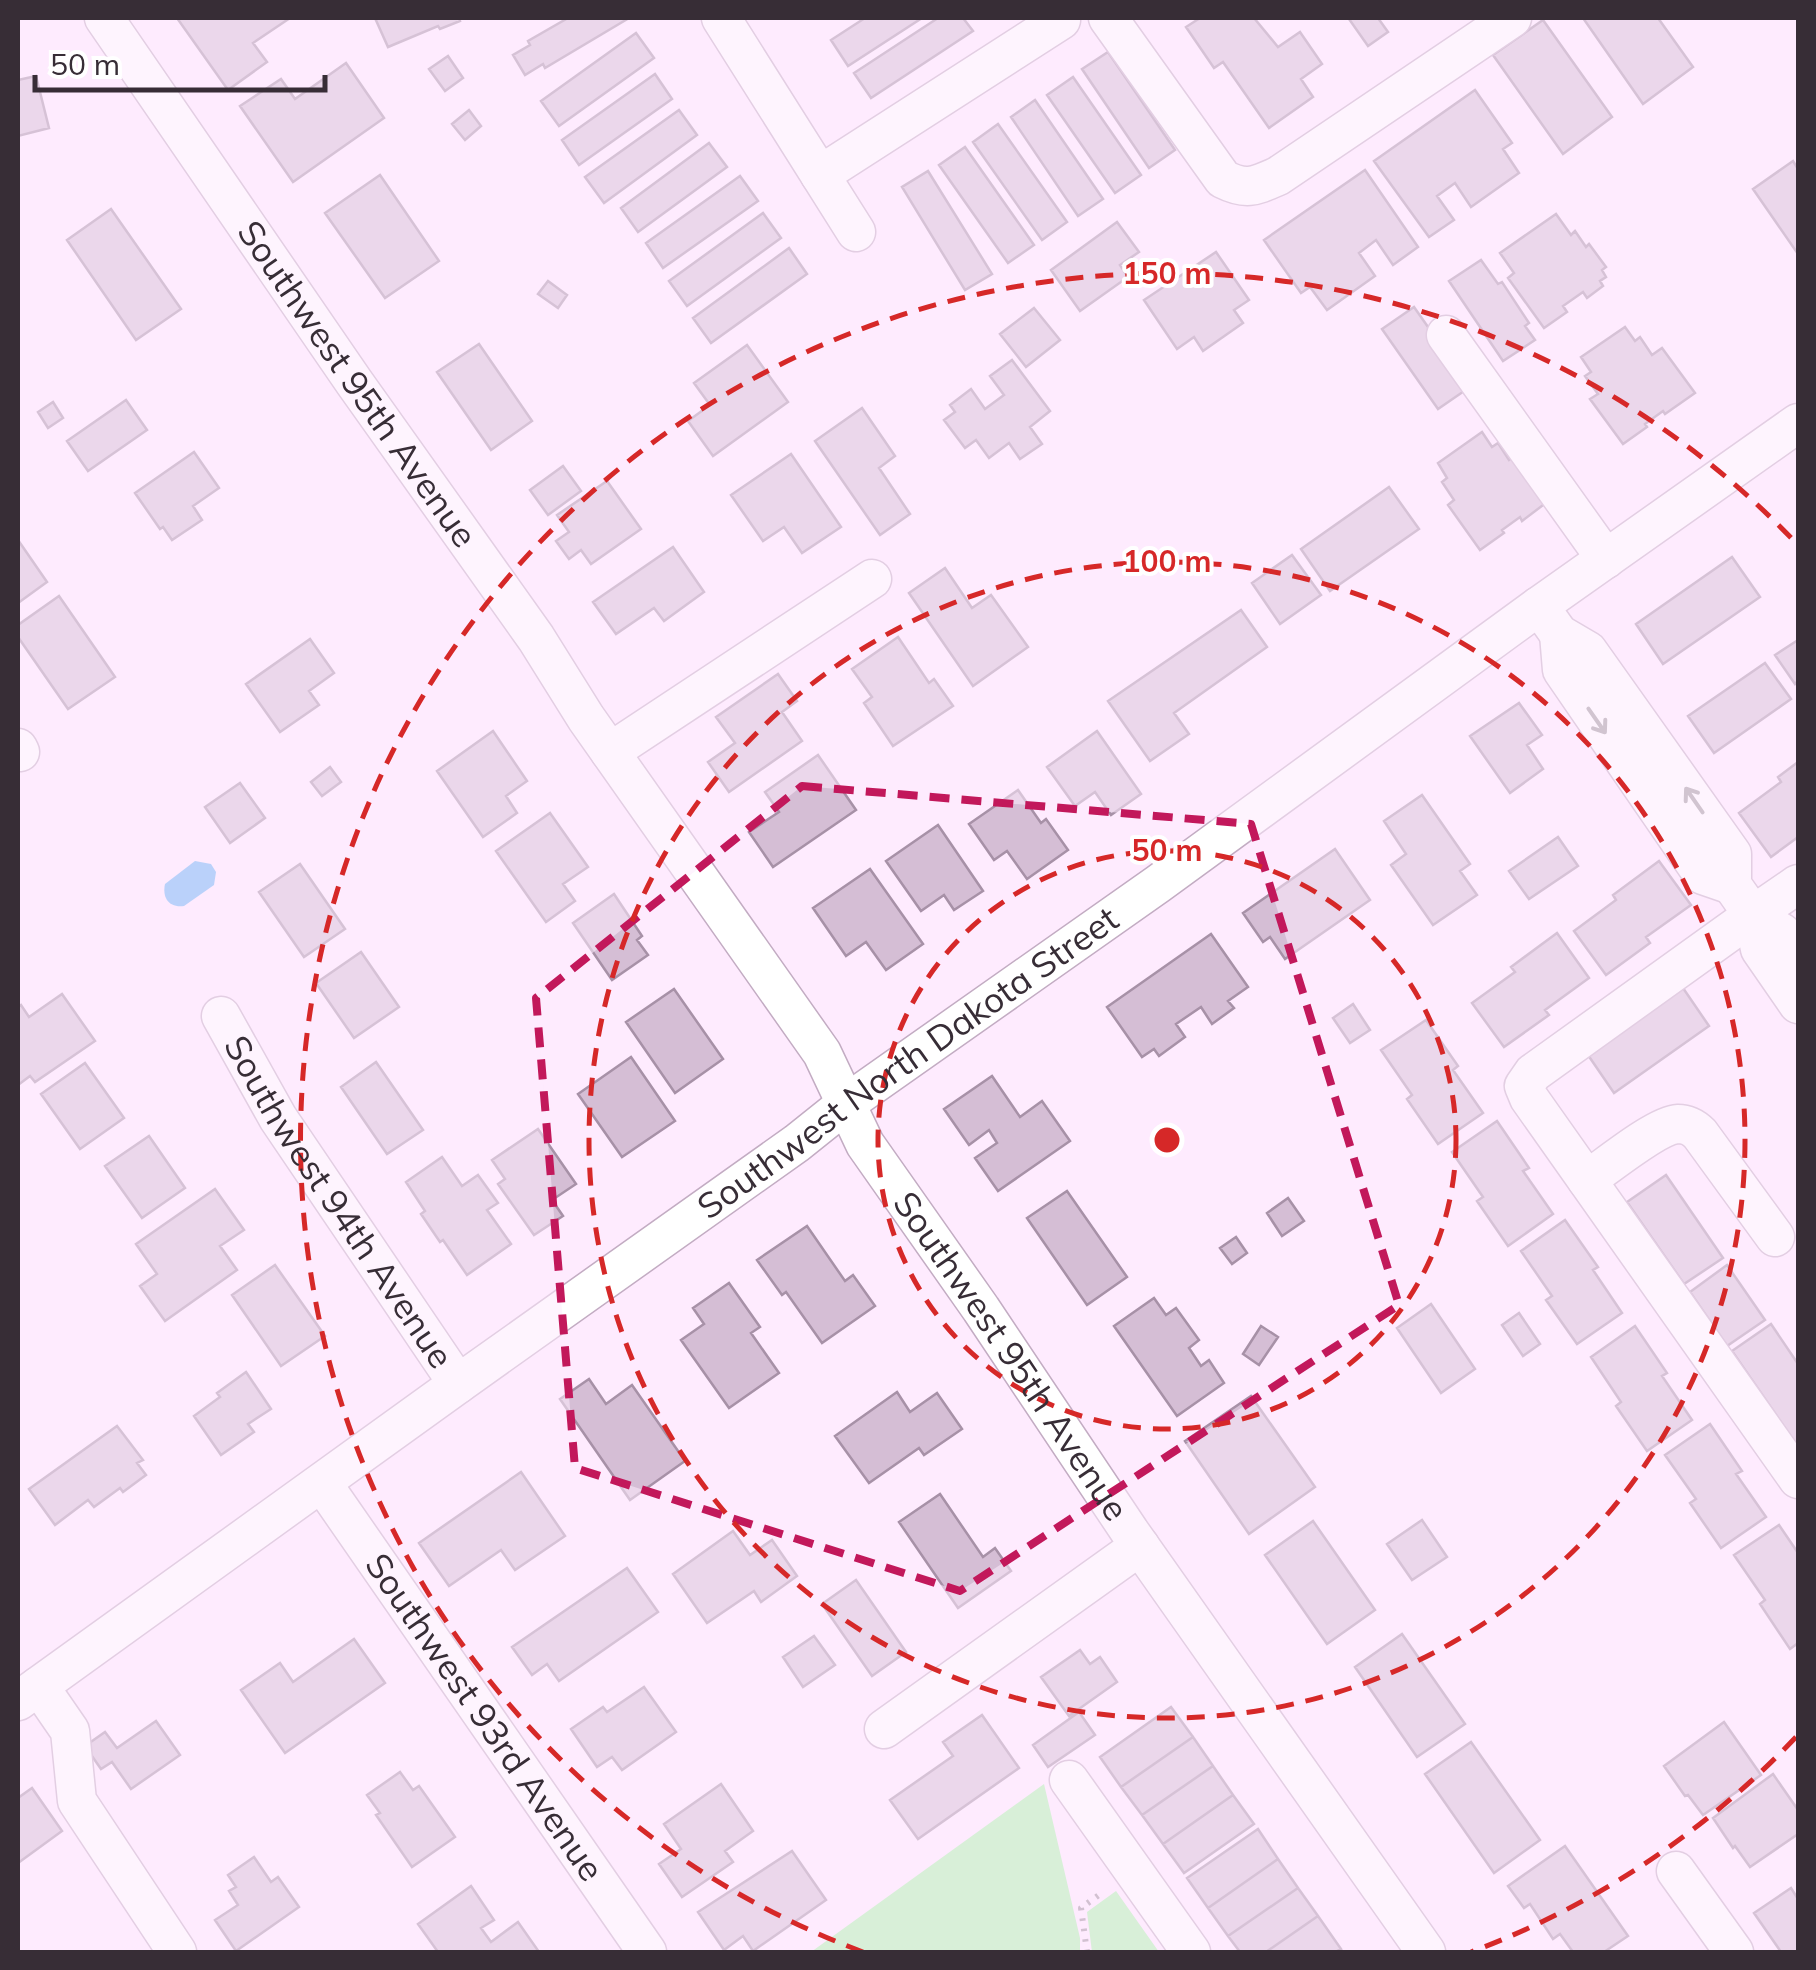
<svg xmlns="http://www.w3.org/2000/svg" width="1816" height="1970" font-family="Mulish,sans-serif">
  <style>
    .green { fill: #aaf4ab }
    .water { fill: #69b2f7 }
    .building { fill: #d5bed5; stroke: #a791a7; stroke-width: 2.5 }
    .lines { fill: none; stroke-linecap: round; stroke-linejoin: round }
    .minor-casing { stroke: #c3acc3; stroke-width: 41 }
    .path { stroke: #9d8e9c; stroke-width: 6; stroke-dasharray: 2.5 8; stroke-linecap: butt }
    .minor { stroke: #fff; stroke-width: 38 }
    .oneway { stroke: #9b969a }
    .marked { fill: none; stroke: #c2185b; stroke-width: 8; stroke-dasharray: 20 12; stroke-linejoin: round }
    .ring { fill: none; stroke: #d62828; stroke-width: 5; stroke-dasharray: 18 12 }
    .labels { text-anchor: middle; stroke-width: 8; stroke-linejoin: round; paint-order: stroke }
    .street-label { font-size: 35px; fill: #372d36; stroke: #fff }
    .centre { fill: #d62828; stroke: #fff; stroke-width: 5 }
    .ring-label { font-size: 30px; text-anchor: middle; font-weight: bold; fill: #d62828; stroke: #fff; stroke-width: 8; stroke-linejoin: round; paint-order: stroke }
  </style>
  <rect width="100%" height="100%" fill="#feebfe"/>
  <path class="green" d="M1044 1784 1080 1938V1952H811Z
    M1116 1891 1159 1952H1092L1087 1912Z"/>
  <path class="water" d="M195 861 211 864 216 872 214 885 184 906C169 908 162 898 165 884Z"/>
  <path class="building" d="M177 18H290L253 43 267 62 228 90Z
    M375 18H459L460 21 440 29 438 26 388 47Z
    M568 18H629L545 68 543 64 525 75 513 55 530 45 528 41Z
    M865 18H922L848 66 831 40Z
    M938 18H963L973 31 871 98 854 73Z
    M1200 18H1254L1278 47 1300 32 1322 64 1301 79 1313 97 1269 128 1223 62 1214 68 1186 27Z
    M1351 18H1378L1388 32 1368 46 1349 19Z
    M1583 18H1658L1693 67 1643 104Z
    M1543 20 1612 117 1563 154 1493 55Z
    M636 33 654 58 559 126 541 101Z
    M1108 52 1175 150 1149 168 1082 69Z
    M448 56 463 78 445 91 429 69Z
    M346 63 384 118 293 182 240 106 281 79 295 99Z
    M655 74 672 99 579 165 562 140Z
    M36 76 49 128 18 136V80Z
    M1073 77 1141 175 1115 193 1047 95Z
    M1475 90 1512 143 1503 149 1519 173 1471 207 1455 183 1437 196 1454 220 1429 237 1374 161Z
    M1035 100 1103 199 1078 216 1011 117Z
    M469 110 481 126 465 140 452 124Z
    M679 110 697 135 604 203 585 177Z
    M998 124 1067 222 1042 240 973 142Z
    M709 143 727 167 638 232 621 208Z
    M965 147 1034 245 1008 263 939 165Z
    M1793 161 1798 169V254L1753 189Z
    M1365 170 1418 247 1393 265 1376 240 1359 253 1375 276 1327 310 1310 287 1301 293 1264 240Z
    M928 171 992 274 965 290 902 187Z
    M380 175 439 261 385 298 325 213Z
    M740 176 758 201 663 268 646 243Z
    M111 209 181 309 136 340 67 240Z
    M763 213 781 238 687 306 669 281Z
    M1556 214 1571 235 1575 231 1586 247 1589 244 1606 267 1602 270 1606 277 1600 281 1603 286 1587 298 1583 292 1563 306 1567 312 1544 328 1508 278 1514 273 1500 253Z
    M1117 222 1139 252 1120 265 1128 277 1080 311 1051 270Z
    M789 248 807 274 711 343 693 318Z
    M1216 252 1249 300 1234 310 1243 323 1203 351 1194 337 1177 349 1144 300Z
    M1481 260 1498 284 1502 282 1529 323 1525 326 1535 340 1503 361 1449 281Z
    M548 281 567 295 558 308 538 294Z
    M1414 307 1470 387 1438 409 1382 329Z
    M1034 308 1060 340 1026 367 1000 334Z
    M1625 327 1635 341 1640 337 1652 355 1662 348 1695 393 1665 414 1663 411 1645 424 1647 427 1623 444 1590 399 1598 394 1585 376 1591 372 1581 357Z
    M479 344 532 421 491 450 437 372Z
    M747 345 788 402 713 456 688 421 710 405 694 383Z
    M1012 360 1050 411 1030 427 1042 444 1020 459 1009 443 989 458 976 440 965 448 944 420 955 412 950 405 971 389 985 409 1004 395 990 376Z
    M126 400 147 430 88 471 67 441Z
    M53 402 63 418 48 428 38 412Z
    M862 408 895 456 879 468 910 514 880 535 815 441Z
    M1482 432 1492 447 1498 443 1509 460 1519 453 1551 499 1522 521 1520 517 1502 530 1504 533 1480 550 1448 505 1454 500 1442 482 1447 478 1438 463Z
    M194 452 219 488 193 506 202 520 172 540 163 527 160 529 135 493Z
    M791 454 841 527 802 553 784 527 763 541 731 495Z
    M563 466 581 491 548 515 530 490Z
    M607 481 641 529 591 564 581 550 569 559 556 541 569 532 557 515Z
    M1389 487 1419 529 1330 591 1301 549Z
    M18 540 47 582 18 603Z
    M673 547 704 592 664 621 654 608 616 634 593 602Z
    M1292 555 1321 595 1280 624 1252 583Z
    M1732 557 1760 597 1663 664 1636 624Z
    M945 568 972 608 991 595 1028 647 973 686 909 593Z
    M59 596 115 677 68 709 18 637V625Z
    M1241 610 1267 647 1174 713 1189 734 1150 761 1108 701Z
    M898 637 929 683 934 679 953 706 893 746 864 703 872 697 852 669Z
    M310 639 334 673 309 691 319 705 280 732 246 684Z
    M1798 640V681L1795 684 1775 655Z
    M1765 663 1791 699 1714 753 1688 716Z
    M778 674 797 701 782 712 802 741 729 792 708 762 735 743 716 717Z
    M1519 703 1542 735 1527 745 1543 769 1510 793 1470 736Z
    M493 731 527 781 506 796 517 813 483 837 437 771Z
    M1097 731 1141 794 1111 815 1095 792 1075 806 1047 767Z
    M818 755 856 810 773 867 749 832 779 812 765 792Z
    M1798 762V837L1771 857 1739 813 1781 782 1778 777Z
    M330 767 341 782 322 796 311 782Z
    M240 783 265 818 230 843 205 807Z
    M1018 790 1041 823 1046 819 1068 850 1027 879 1007 851 994 860 969 824Z
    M1422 795 1470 864 1460 871 1477 895 1433 925 1391 865 1406 854 1384 821Z
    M550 813 588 867 563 884 575 901 546 922 496 851Z
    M938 825 983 891 954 910 944 895 921 911 886 861Z
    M1558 837 1578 866 1529 899 1509 871Z
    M1335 849 1370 900 1285 959 1270 937 1263 942 1243 913Z
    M1659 861 1691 905 1646 937 1650 943 1606 975 1574 931 1616 900 1613 895Z
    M300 864 345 929 304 957 259 892Z
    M870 869 923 944 886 970 866 942 846 956 813 908Z
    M614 894 642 936 637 940 648 955 612 980 573 923Z
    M1557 933 1589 978 1545 1010 1549 1015 1504 1047 1472 1003 1515 972 1511 967Z
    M1211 934 1248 987 1228 1001 1234 1008 1212 1024 1201 1007 1176 1024 1185 1037 1159 1056 1154 1049 1142 1057 1107 1007Z
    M361 952 399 1007 354 1038 316 983Z
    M1683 988 1709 1026 1614 1093 1588 1055Z
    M674 989 723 1059 675 1093 626 1022Z
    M62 994 95 1041 35 1082 30 1076 18 1085V1007L21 1005 29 1017Z
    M1353 1004 1370 1030 1350 1043 1333 1018Z
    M1426 1020 1458 1066 1453 1070 1483 1113 1438 1144 1407 1099 1412 1095 1381 1050Z
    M631 1057 675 1121 622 1157 578 1094Z
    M376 1062 423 1130 387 1154 341 1087Z
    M85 1063 124 1118 80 1149 41 1094Z
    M992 1076 1020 1117 1042 1101 1070 1141 998 1191 975 1158 997 1143 989 1130 969 1145 944 1109Z
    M1497 1121 1529 1168 1523 1171 1553 1214 1508 1246 1477 1201 1483 1197 1452 1152Z
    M538 1129 576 1184 552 1200 563 1216 534 1235 498 1184 505 1179 492 1160Z
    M149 1136 185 1188 142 1218 105 1166Z
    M442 1157 462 1186 478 1175 498 1203 487 1210 511 1244 467 1275 443 1240 440 1242 421 1214 425 1211 406 1182Z
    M1666 1175 1723 1258 1684 1284 1627 1202Z
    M215 1189 244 1230 220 1246 237 1270 165 1321 140 1286 157 1274 136 1244Z
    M1067 1191 1127 1277 1087 1305 1027 1218Z
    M1288 1198 1304 1221 1282 1236 1267 1213Z
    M1565 1220 1598 1267 1593 1270 1622 1313 1577 1344 1546 1300 1552 1296 1521 1251Z
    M807 1226 845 1281 853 1275 875 1306 822 1343 786 1292 782 1295 757 1260Z
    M1236 1237 1247 1253 1232 1264 1220 1248Z
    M275 1265 325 1336 281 1366 232 1295Z
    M1727 1265 1765 1320 1727 1346 1690 1292Z
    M729 1283 760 1327 751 1333 779 1373 729 1408 681 1340 704 1324 693 1308Z
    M1154 1298 1166 1315 1176 1308 1199 1340 1189 1348 1201 1366 1209 1360 1224 1383 1177 1416 1114 1326Z
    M1431 1304 1475 1369 1441 1393 1397 1328Z
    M1519 1313 1540 1344 1523 1356 1502 1325Z
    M1771 1324 1798 1364V1447L1732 1351Z
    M1261 1326 1278 1337 1259 1365 1243 1354Z
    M1635 1326 1667 1373 1662 1376 1692 1420 1647 1451 1616 1406 1621 1402 1591 1357Z
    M246 1372 271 1409 248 1424 254 1432 221 1455 194 1416 220 1397 217 1393Z
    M589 1379 606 1404 632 1385 685 1461 630 1500 560 1399Z
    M897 1392 910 1412 937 1393 962 1429 924 1455 919 1448 869 1483 835 1436Z
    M1251 1396 1315 1487 1249 1534 1185 1441Z
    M1710 1424 1742 1471 1736 1474 1766 1517 1721 1548 1690 1503 1696 1499 1665 1455Z
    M117 1426 143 1460 137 1463 146 1475 123 1492 120 1488 94 1507 88 1500 55 1525 29 1489Z
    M521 1472 565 1536 515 1570 501 1550 449 1586 419 1543Z
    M940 1494 983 1557 995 1548 1011 1571 958 1608 899 1522Z
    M1422 1520 1447 1557 1412 1580 1387 1544Z
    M1313 1521 1375 1610 1327 1644 1265 1555Z
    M1779 1525 1798 1553V1643L1790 1649 1760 1604 1765 1600 1734 1555Z
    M733 1531 750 1555 772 1540 797 1576 761 1602 754 1591 707 1623 673 1574Z
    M627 1568 658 1612 559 1681 547 1664 532 1675 512 1647Z
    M856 1580 906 1652 872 1676 822 1604Z
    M1402 1634 1465 1724 1417 1757 1355 1667Z
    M814 1636 835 1665 803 1687 783 1657Z
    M354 1639 385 1683 285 1753 241 1690 280 1663 293 1682Z
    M1080 1650 1090 1664 1100 1657 1117 1682 1069 1716 1041 1677Z
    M644 1687 676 1732 622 1770 612 1757 597 1767 571 1729 603 1707 607 1712Z
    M1171 1707 1193 1737 1121 1787 1100 1757Z
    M1079 1712 1095 1735 1048 1767 1033 1745Z
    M982 1715 1019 1768 918 1839 890 1800 953 1756 943 1742Z
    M156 1721 180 1755 131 1789 112 1762 101 1769 85 1746 105 1732 117 1748Z
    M1724 1722 1761 1775 1703 1815 1688 1795 1685 1796 1664 1766Z
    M1193 1737 1213 1766 1142 1815 1121 1787Z
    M1471 1742 1540 1840 1494 1873 1425 1774Z
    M1213 1766 1233 1795 1163 1844 1142 1815Z
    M400 1772 413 1790 419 1786 455 1837 412 1867 376 1815 380 1813 367 1795Z
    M1773 1774 1798 1810V1834L1750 1867 1735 1846 1733 1848 1713 1818Z
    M721 1784 753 1831 725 1851 733 1862 682 1897 659 1864 681 1849 664 1824Z
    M32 1788 62 1831 18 1863V1798Z
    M1233 1795 1254 1824 1184 1873 1163 1844Z
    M1258 1829 1278 1859 1208 1908 1187 1878Z
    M1565 1846 1628 1936 1604 1952H1573L1560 1934 1553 1939 1530 1904 1524 1908 1508 1886Z
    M792 1851 826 1900 753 1951 743 1936 724 1950 698 1912Z
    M254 1857 271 1882 278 1877 299 1907 236 1951 215 1920 238 1905 229 1891 236 1887 228 1875Z
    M1278 1859 1298 1888 1228 1936 1208 1908Z
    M471 1886 494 1920 481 1928 491 1942 518 1922 539 1952H438L418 1924Z
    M1298 1888 1318 1916 1266 1952H1240L1228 1936Z
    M1791 1888 1798 1899V1952H1781L1754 1913Z
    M1318 1916 1341 1949 1335 1952H1266Z"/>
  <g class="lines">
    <defs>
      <g id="minor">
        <path id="s1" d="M104 18 354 382 536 638 586 718 822 1053 865 1144 981 1309 1130 1532 1426 1952"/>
        <path d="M721 18 856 232"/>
        <path d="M1108 18 1223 179C1247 191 1255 186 1278 176L1512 18"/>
        <path d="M820 175 1061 20"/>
        <path d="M1446 335 1606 559"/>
        <path d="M1539 606 1559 634 1588 651 1732 854V885L1753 915 1798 884"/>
        <path d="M1559 634 1562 670 1703 875 1732 885"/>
        <path d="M18 748 20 752"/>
        <path d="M610 752 872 579"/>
        <path d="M1753 915 1533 1073 1524 1086 1529 1098 1798 1479"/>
        <path d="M1753 915 1760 949 1798 1004"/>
        <path d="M1753 915 1782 933 1798 957"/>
        <path id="s2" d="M221 1016 278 1118 458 1384"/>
        <path d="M1587 1180C1606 1167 1657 1125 1678 1124 1688 1124 1694 1128 1700 1134L1775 1237"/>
        <path id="s3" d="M322 1483 647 1952"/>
        <path d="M39 1686 70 1731 77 1801 177 1952"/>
        <path id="s4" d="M18 1701 458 1384 797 1143 847 1103 1158 884 1539 606 1798 423"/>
        <path d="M884 1729 1140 1546"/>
        <path d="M1069 1780 1191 1952"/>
        <path d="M1676 1871 1734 1952"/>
      </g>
    </defs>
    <use href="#minor" class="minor-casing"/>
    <path class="path" d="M1087 1952 1081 1908 1103 1892"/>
    <use href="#minor" class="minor"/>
  </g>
  <defs><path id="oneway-shaft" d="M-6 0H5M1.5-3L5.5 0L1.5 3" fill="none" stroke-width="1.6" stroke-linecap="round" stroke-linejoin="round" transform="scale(2.5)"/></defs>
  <g class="oneway">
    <use href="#oneway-shaft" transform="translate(1597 721) rotate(55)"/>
    <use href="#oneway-shaft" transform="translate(1694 800) rotate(-125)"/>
  </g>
  <path d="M0 0H1816V1970H0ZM802 786 1251 824 1399 1305 960 1591 575 1468 536 998Z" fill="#feebfe" fill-opacity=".55" fill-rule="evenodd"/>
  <path class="marked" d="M802 786 1251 824 1399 1305 960 1591 575 1468 536 998Z"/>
  <g class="ring">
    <circle cx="1167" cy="1140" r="289"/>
    <circle cx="1167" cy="1140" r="578"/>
    <path d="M1796 1737A867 867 0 0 1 1471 1952M863 1952A867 867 0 1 1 1796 543"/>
  </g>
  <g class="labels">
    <g class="street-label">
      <text dy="12" stroke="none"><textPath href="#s1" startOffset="445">Southwest 95th Avenue</textPath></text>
      <text dy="12" stroke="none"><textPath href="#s4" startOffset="1095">Southwest North Dakota Street</textPath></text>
      <text dy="12" stroke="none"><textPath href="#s2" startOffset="220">Southwest 94th Avenue</textPath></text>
      <text dy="12" stroke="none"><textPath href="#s1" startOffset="1618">Southwest 95th Avenue</textPath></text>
      <text dy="12" stroke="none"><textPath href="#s3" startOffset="285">Southwest 93rd Avenue</textPath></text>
    </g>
  </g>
  <circle cx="1167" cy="1140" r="15" class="centre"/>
  <g class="ring-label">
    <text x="1167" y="284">150 m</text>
    <text x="1167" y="572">100 m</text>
    <text x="1167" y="861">50 m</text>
  </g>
  <rect width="1816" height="1970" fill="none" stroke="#372d36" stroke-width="40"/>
  <path d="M35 75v15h290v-15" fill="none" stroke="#372d36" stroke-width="5"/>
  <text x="50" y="75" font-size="30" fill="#372d36" stroke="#ffffff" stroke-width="8" paint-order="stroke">50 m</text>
</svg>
